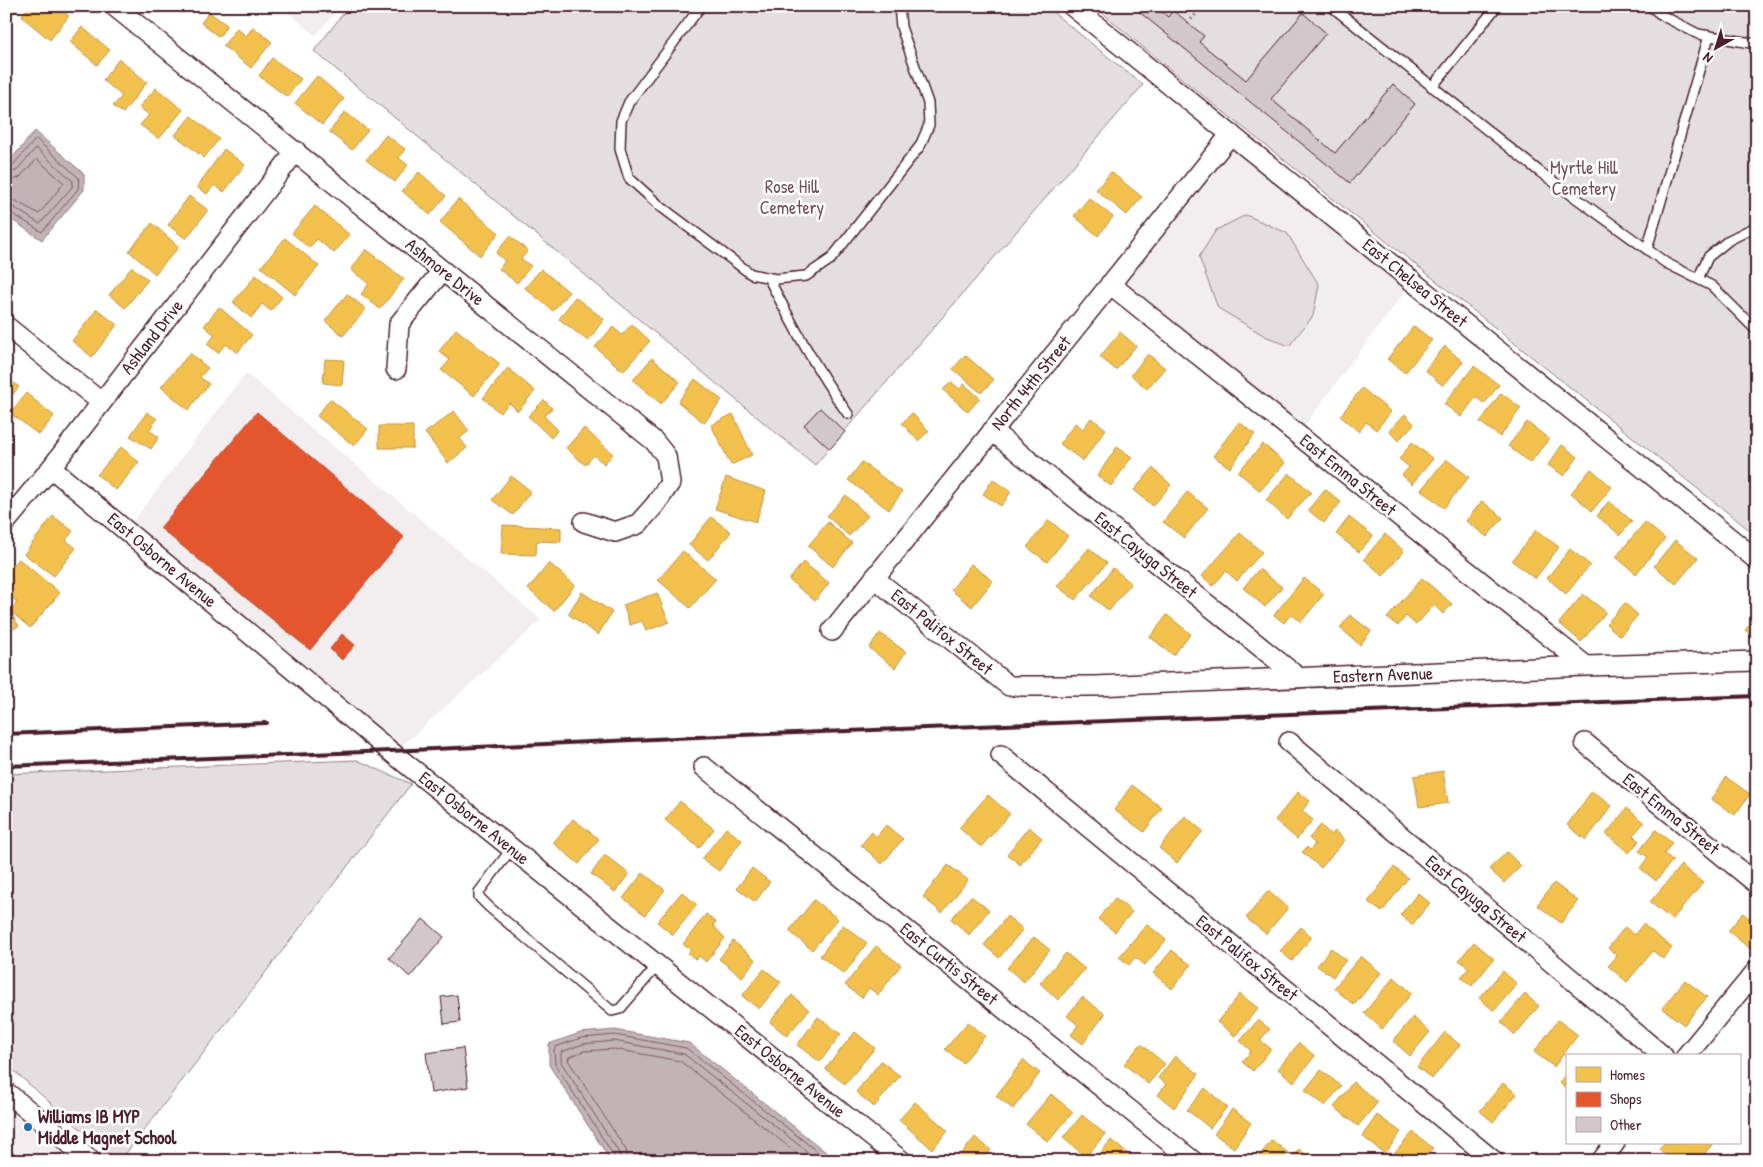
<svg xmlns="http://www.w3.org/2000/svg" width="1763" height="1167" font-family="'Patrick Hand',sans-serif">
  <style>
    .built { fill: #f2eeef }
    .green { fill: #e5dee0; stroke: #987e86 }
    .water { fill: #c1b3b6; stroke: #91787e }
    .homes { fill: #f2c14e; stroke: #c09044 }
    .shops { fill: #e4572e; stroke: #b6462d }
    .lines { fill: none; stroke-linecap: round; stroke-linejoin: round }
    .shore { stroke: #7a5a63; stroke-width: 1 }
    .building { fill: #d2c7cb; stroke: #4a1f2b }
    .lane-casing { stroke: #4a1f2b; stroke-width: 12 }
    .street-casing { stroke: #4a1f2b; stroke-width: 22 }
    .path { stroke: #4a1f2b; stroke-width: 3; stroke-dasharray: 1 4; stroke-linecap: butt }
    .lane { stroke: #fff; stroke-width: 9 }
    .street { stroke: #fff; stroke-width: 19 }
    .rail { stroke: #4a1f2b; stroke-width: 4 }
    .poi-dot { fill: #1f6fb2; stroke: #fff; stroke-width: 2 }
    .labels { text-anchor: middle; stroke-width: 5; stroke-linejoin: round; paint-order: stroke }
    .park-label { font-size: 18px; fill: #714f58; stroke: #fff }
    .street-label { font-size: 18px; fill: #4a1f2b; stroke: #fff }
    .poi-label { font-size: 18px; font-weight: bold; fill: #4a1f2b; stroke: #fff; text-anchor: start }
  </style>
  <rect width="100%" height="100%" fill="#fff"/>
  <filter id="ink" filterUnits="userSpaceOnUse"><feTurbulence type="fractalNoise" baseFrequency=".02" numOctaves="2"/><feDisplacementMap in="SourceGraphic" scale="10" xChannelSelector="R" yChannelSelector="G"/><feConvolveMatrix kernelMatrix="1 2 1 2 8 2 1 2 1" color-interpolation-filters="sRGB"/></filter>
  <g filter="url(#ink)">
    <path class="built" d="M280 6H340L316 36Z
      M1232 147 1407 289 1303 427 1123 282Z
      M246 373 541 620 401 747 132 523Z
      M6 1092 91 1161H6Z"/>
    <path class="green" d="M349 6H1045L1143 85 815 465 314 51Z
      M1094 6H1757V536L1162 63Z
      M1246 215 1287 233 1319 285 1313 316 1289 346 1265 336 1218 308 1199 257 1216 230Z
      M357 760 411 784 120 1161H117L6 1064V774Z"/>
    <path class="water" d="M35 131 84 174V190L42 240 6 216V165Z
      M615 1030 689 1043 837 1161H611L549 1065V1044L580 1033Z"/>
    <path class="homes" d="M6 6H17L16 12 6 10Z
      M30 6H56L69 16 50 40 21 16Z
      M209 12 227 25 219 37 201 23Z
      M82 27 110 50 97 65 70 42Z
      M253 27 272 42 251 68 223 46 237 28 246 36Z
      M272 58 301 79 287 97 259 76Z
      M119 59 147 82 123 113 113 106 122 96 103 80Z
      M317 76 344 99 322 125 295 103Z
      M156 88 183 110 159 139 140 125 149 115 139 107Z
      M345 112 368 130 352 150 329 132Z
      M191 116 219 139 204 158 175 135Z
      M386 135 405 149 399 158 408 165 395 182 366 160Z
      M224 149 245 165 224 192 214 185 207 194 197 187Z
      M419 172 446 196 430 215 402 191Z
      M1111 172 1142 197 1127 215 1096 190Z
      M189 196 208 210 186 239 168 225Z
      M1089 198 1113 217 1098 236 1074 216Z
      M458 199 499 233 480 256 440 222Z
      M315 206 350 235 334 253 317 239 309 248 292 233Z
      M152 223 179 247 155 274 129 251Z
      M510 236 528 251 521 259 531 266 517 283 499 269 505 261 496 253Z
      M285 238 319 266 295 295 261 267Z
      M366 249 404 279 380 309 361 294 369 284 351 270Z
      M132 267 148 280 125 308 109 295Z
      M541 269 569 292 553 311 525 288Z
      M256 275 282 297 271 311 262 304 251 318 233 302Z
      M347 294 366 309 343 336 325 321Z
      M575 297 604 319 588 341 559 319Z
      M219 307 252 335 237 353 226 344 218 353 207 344 215 335 204 326Z
      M97 309 117 325 92 357 72 341Z
      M632 324 650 341 623 371 595 347 613 327 622 335Z
      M1414 326 1432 340 1405 373 1387 359Z
      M456 329 500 364 474 396 441 370 450 360 439 351Z
      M1120 332 1136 346 1116 370 1100 357Z
      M1445 346 1463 362 1443 386 1425 370Z
      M190 353 208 368 200 377 209 384 188 410 161 387Z
      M1148 354 1165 368 1147 389 1131 375Z
      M965 355 994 380 981 393 953 369Z
      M652 358 680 382 661 404 633 380Z
      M325 359 344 360 342 385 323 383Z
      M1474 366 1499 385 1484 404 1476 397 1461 417 1444 404Z
      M508 368 535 391 518 411 509 403 500 413 483 398Z
      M6 377 19 387 6 402Z
      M695 379 722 400 704 423 678 402Z
      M951 382 960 389 964 384 980 398 968 412 943 390Z
      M1362 388 1391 412 1376 430 1366 422 1359 432 1340 416Z
      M26 393 54 416 39 435 10 413Z
      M1501 393 1521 408 1500 437 1480 422Z
      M330 399 368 429 354 446 317 416Z
      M544 400 552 408 544 416 558 430 551 438 528 416Z
      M454 411 469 431 460 438 467 448 448 463 425 433Z
      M147 412 157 419 149 430 159 437 151 449 130 436Z
      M912 413 929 431 918 441 902 423Z
      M733 414 752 455 731 465 711 425Z
      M1405 414 1414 424 1398 441 1389 431Z
      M1091 418 1106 429 1083 461 1060 444 1075 423 1083 429Z
      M1239 422 1255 434 1230 468 1213 456Z
      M1527 422 1549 439 1530 463 1508 446Z
      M379 426H413V448H379Z
      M584 428 613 454 604 464 594 455 585 465 566 448Z
      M1412 442 1433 459 1412 484 1402 475 1409 467 1399 459Z
      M1263 444 1285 463 1260 491 1238 472Z
      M1562 445 1578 457 1564 476 1548 465Z
      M121 447 139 462 116 490 97 475Z
      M1117 447 1132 457 1111 486 1097 476Z
      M1446 459 1469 477 1444 508 1421 490Z
      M862 462 902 492 889 510 848 480Z
      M1153 468 1171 485 1153 506 1134 490Z
      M1591 469 1612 487 1592 511 1571 493Z
      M1289 473 1311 492 1287 519 1266 500Z
      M511 476 531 491 513 515 492 500Z
      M726 477 766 491 756 522 715 509Z
      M993 479 1011 492 1001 506 983 494Z
      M1325 489 1341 502 1324 523 1308 510Z
      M1187 492 1208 508 1184 538 1163 522Z
      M846 495 868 516 849 536 827 516Z
      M1482 501 1503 518 1487 537 1466 521Z
      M1609 501 1632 521 1620 535 1597 516Z
      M53 516 73 531 66 540 76 548 54 576 24 554Z
      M711 517 731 532 708 560 689 545Z
      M1349 517 1373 536 1359 552 1336 534Z
      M1049 520 1068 536 1047 562 1027 547Z
      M828 522 852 543 833 567 808 546Z
      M1645 522 1665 539 1636 574 1616 557Z
      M503 525 561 528V542L537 541 536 555 501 554Z
      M1536 530 1559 547 1535 579 1512 561Z
      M1240 533 1262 552 1237 581 1226 571 1213 586 1202 576Z
      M1385 534 1404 551 1383 576 1364 559Z
      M1675 540 1698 558 1676 584 1654 566Z
      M1089 548 1107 563 1075 600 1057 586Z
      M1570 549 1590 565 1566 594 1547 578Z
      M683 551 716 579 690 608 658 580Z
      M19 559 60 593 30 628 10 611 17 602 6 593V574Z
      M803 562 829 583 815 601 789 580Z
      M549 563 575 585 554 611 528 589Z
      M971 564 993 581 972 607 951 590Z
      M1113 568 1131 583 1109 611 1091 596Z
      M1259 569 1282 587 1265 607 1243 588Z
      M1304 578 1324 594 1301 622 1291 614 1284 623 1274 615Z
      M1422 578 1452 604 1443 614 1434 605 1416 625 1406 616 1398 626 1387 618Z
      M582 592 612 612 598 635 568 614Z
      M657 593 669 622 646 631 642 621 630 625 623 605Z
      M1583 594 1606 612 1581 642 1559 623Z
      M1625 603 1638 615 1620 636 1606 624Z
      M6 605 19 626 6 633Z
      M1167 615 1191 634 1173 655 1150 637Z
      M1350 615 1371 631 1360 645 1340 628Z
      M1757 616V639L1745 630Z
      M880 633 906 652 895 668 869 648Z
      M1443 771 1448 803 1419 807 1414 776Z
      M1726 777 1750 794 1735 815 1711 799Z
      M1132 785 1162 808 1144 832 1114 810Z
      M1592 791 1612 806 1586 840 1567 825Z
      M1298 792 1310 801 1302 811 1313 820 1297 839 1275 820Z
      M988 795 1010 814 981 847 959 828Z
      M680 801 714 829 699 848 665 820Z
      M1627 808 1644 823 1633 835 1639 841 1629 853 1606 834Z
      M1185 816 1203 831 1177 863 1159 848Z
      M573 819 599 839 579 864 553 843Z
      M886 825 903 839 882 864 861 845 872 832 876 837Z
      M1321 825 1331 835 1335 831 1345 840 1321 868 1302 852 1307 847 1310 850 1315 844 1309 838Z
      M1029 827 1042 838 1020 865 1007 854Z
      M726 828 742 840 719 871 702 859Z
      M1656 830 1672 843 1664 854 1673 860 1656 881 1640 868 1648 857 1639 851Z
      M1507 852 1521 866 1504 883 1489 869Z
      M605 855 629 874 615 892 591 874Z
      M948 865 968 880 942 913 923 897Z
      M1681 865 1703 883 1672 920 1650 902Z
      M1394 867 1408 878 1382 912 1368 902Z
      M752 868 770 882 755 902 737 888Z
      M643 873 665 890 645 915 623 898Z
      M1554 883 1578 901 1561 923 1537 905Z
      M1268 891 1288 908 1266 934 1246 918Z
      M682 892 697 905 673 935 657 922Z
      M1418 893 1430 903 1412 925 1400 915Z
      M971 896 989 910 969 935 951 919Z
      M1115 898 1132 912 1115 932 1098 919Z
      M814 900 838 919 812 950 789 931Z
      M1743 913 1751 920 1757 914V949L1754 952 1728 931Z
      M706 914 716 922 713 925 725 938 706 962 699 956 696 960 688 953 691 950 683 944Z
      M1007 916 1023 929 999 958 984 945Z
      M1147 924 1166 940 1145 965 1135 957 1129 965 1119 957Z
      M1643 924 1672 948 1663 959 1653 951 1627 982 1608 966 1617 956 1608 948 1625 927 1634 935Z
      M843 925 867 943 844 974 820 956Z
      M1301 927 1312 937 1292 961 1280 951Z
      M1034 937 1050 950 1024 982 1007 968Z
      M733 941 756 960 742 977 719 959Z
      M1474 942 1494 959 1472 986 1461 977 1469 968 1459 960Z
      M876 946 901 965 878 995 869 988 862 998 845 985Z
      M1331 948 1346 960 1333 977 1317 966Z
      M1172 950 1191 965 1172 989 1153 973Z
      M1066 953 1085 969 1058 1000 1040 983Z
      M1361 956 1381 973 1354 1005 1334 988Z
      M764 969 781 982 759 1009 742 996Z
      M1503 971 1517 984 1494 1011 1479 998Z
      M1394 977 1412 993 1382 1029 1364 1013Z
      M1685 980 1707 997 1684 1025 1662 1008Z
      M1240 994 1258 1008 1235 1036 1217 1022Z
      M1525 994 1539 1006 1515 1035 1501 1022Z
      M792 995 809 1010 787 1036 770 1022Z
      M1082 997 1105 1014 1083 1044 1071 1035 1078 1025 1067 1016Z
      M818 1017 841 1034 820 1062 797 1045Z
      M1413 1017 1430 1032 1410 1056 1393 1041Z
      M1258 1020 1270 1029 1260 1040 1271 1049 1253 1071 1242 1062 1251 1051 1240 1041Z
      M1558 1020 1578 1035 1554 1067 1534 1052Z
      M968 1022 985 1036 963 1063 945 1049Z
      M855 1032 875 1048 845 1084 825 1069Z
      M1445 1032 1460 1045 1432 1079 1417 1067Z
      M1299 1043 1315 1056 1294 1082 1278 1069Z
      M1141 1044 1165 1064 1148 1084 1124 1064Z
      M1175 1056 1199 1074 1174 1108 1158 1095 1166 1084 1158 1078Z
      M1023 1060 1040 1073 1013 1109 996 1096Z
      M881 1061 900 1076 874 1107 856 1092Z
      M1321 1070 1341 1086 1325 1106 1305 1090Z
      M1567 1073V1089L1559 1082Z
      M1353 1082 1378 1102 1358 1126 1334 1107Z
      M1503 1083 1517 1094 1493 1122 1480 1111Z
      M1205 1088 1227 1107 1210 1128 1187 1110Z
      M1051 1094 1073 1112 1048 1142 1026 1124Z
      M915 1102 948 1131 932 1149 899 1120Z
      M1232 1109 1251 1123 1234 1148 1214 1134Z
      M1082 1115 1105 1134 1086 1157 1063 1138Z
      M1377 1115 1401 1132 1385 1154 1362 1136Z
      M1413 1132 1433 1148 1422 1161H1402L1394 1154Z
      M975 1137 991 1150 982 1161H956Z
      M1111 1140 1134 1159 1132 1161H1094Z
      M1272 1140 1288 1153 1281 1161H1255Z
      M1664 1143H1710L1712 1145 1698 1161H1692L1686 1156 1682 1161H1673L1659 1149Z
      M1299 1149 1313 1161H1289Z
      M1000 1155 1007 1161H996Z"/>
    <path class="shops" d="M257 412 404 537 310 650 160 528Z
      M342 634 355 645 342 660 330 649Z"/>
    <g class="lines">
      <path class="shore" d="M6 168 12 166 36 139 79 178 78 189 42 232 11 213H6
        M6 174 16 171 36 148 73 181 72 187 40 224 13 207 6 206
        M6 182 19 178 37 159 64 183 39 214 16 201 6 199
        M615 1161 614 1156 555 1064 554 1049 555 1047 581 1038 615 1035 686 1048 829 1161
        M621 1161 619 1153 561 1062V1052L583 1044 614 1041 684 1054 819 1161
        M628 1161 626 1150 568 1060 569 1057 584 1051 614 1049 680 1061 807 1161"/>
    </g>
    <path class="building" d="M1132 6H1155L1168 17 1173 10 1204 36 1199 42 1246 80 1303 13 1326 33 1271 99 1335 153 1393 84 1415 104 1350 183Z
      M820 408 845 432 830 449 804 425Z
      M423 919 444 937 410 977 389 958Z
      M457 995 460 1022 444 1024 441 997Z
      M463 1048 468 1087 431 1093 426 1053Z"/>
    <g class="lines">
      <defs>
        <path id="lane" d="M701 6 629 102 621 121 620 149 629 178 660 206 751 274 776 279 806 276 831 259 920 146 929 125 928 103 901 27 899 6
          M1331 6 1540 172 1666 263 1712 286 1757 331
          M1650 6 1663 16 1698 34 1757 44
          M1432 87 1497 6
          M1647 249 1709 36
          M768 277C792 324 817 371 848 414
          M1698 279 1708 257 1729 240 1757 226
          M512 848 479 892V897L489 907 612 1011 620 1009 658 965"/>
        <path id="street" d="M114 6 654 441 666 456 670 483 655 505 638 524 615 532 584 522
          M1072 6 1757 560
          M1110 284 1586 666
          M6 326 101 402
          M396 369 399 324 442 271
          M992 431 1299 678
          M51 468 390 751 902 1161
          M6 522 51 468 296 151
          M874 578 1009 686H1095L1586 666 1757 661
          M832 631 1231 134
          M1289 742 1663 1056
          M1585 743 1757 884
          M1001 755 1494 1161
          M704 767 1193 1161
          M1686 1056 1757 970
          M6 1092 91 1161
          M1601 1161 1615 1143"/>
      </defs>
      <use href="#lane" class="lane-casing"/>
      <use href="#street" class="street-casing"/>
      <path class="path" d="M1188 23 1203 6"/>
      <use href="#lane" class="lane"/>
      <use href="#street" class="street"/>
      <path class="rail" d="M6 734 267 723
        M6 766 390 751 741 735 1757 696"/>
    </g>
  </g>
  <circle class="poi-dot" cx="28" cy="1127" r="5"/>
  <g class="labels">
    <g class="park-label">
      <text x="1584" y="174">Myrtle Hill<tspan x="1584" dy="21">Cemetery</tspan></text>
      <text x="792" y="193">Rose Hill<tspan x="792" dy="21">Cemetery</tspan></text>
    </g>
    <g class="street-label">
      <text transform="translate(445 272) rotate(39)" y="6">Ashmore Drive</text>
      <text transform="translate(1415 283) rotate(39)" y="6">East Chelsea Street</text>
      <text transform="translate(152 337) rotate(-52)" y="6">Ashland Drive</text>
      <text transform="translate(1031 383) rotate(-51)" y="6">North 44th Street</text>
      <text transform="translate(1348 475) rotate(39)" y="6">East Emma Street</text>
      <text transform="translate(1146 555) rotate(39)" y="6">East Cayuga Street</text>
      <text transform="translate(162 560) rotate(40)" y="6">East Osborne Avenue</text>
      <text transform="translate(942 632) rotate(39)" y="6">East Palifox Street</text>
      <text transform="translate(1383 675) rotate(-2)" y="6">Eastern Avenue</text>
      <text transform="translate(1671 814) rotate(39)" y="6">East Emma Street</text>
      <text transform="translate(474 818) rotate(39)" y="6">East Osborne Avenue</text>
      <text transform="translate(1476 899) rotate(40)" y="6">East Cayuga Street</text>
      <text transform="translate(1247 958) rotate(39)" y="6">East Palifox Street</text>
      <text transform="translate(949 964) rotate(39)" y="6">East Curtis Street</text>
      <text transform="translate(790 1071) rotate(39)" y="6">East Osborne Avenue</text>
    </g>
    <g class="poi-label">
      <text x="38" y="1123">Williams IB MYP<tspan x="38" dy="21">Middle Magnet School</tspan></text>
    </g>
  </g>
  <rect width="1763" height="1167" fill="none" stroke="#fff" stroke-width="25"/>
  <rect x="12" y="12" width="1738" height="1142" fill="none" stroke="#4a1f2b" stroke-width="2" filter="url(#ink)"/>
  <rect x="1566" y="1054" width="175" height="90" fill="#ffffff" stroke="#b7a5aa"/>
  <rect x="1576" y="1067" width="25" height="15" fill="#f2c14e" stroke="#b7a5aa"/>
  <text x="1610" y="1080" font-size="15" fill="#4a1f2b">Homes</text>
  <rect x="1576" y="1092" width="25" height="15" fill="#e4572e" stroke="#b7a5aa"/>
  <text x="1610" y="1104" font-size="15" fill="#4a1f2b">Shops</text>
  <rect x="1576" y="1117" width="25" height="15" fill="#d2c7cb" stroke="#b7a5aa"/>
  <text x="1610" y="1130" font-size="15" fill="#4a1f2b">Other</text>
  <g transform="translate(1716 48) rotate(219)" stroke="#ffffff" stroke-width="4" paint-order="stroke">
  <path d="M0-4L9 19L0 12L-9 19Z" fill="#4a1f2b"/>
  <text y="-8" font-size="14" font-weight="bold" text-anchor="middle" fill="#4a1f2b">N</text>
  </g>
</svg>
